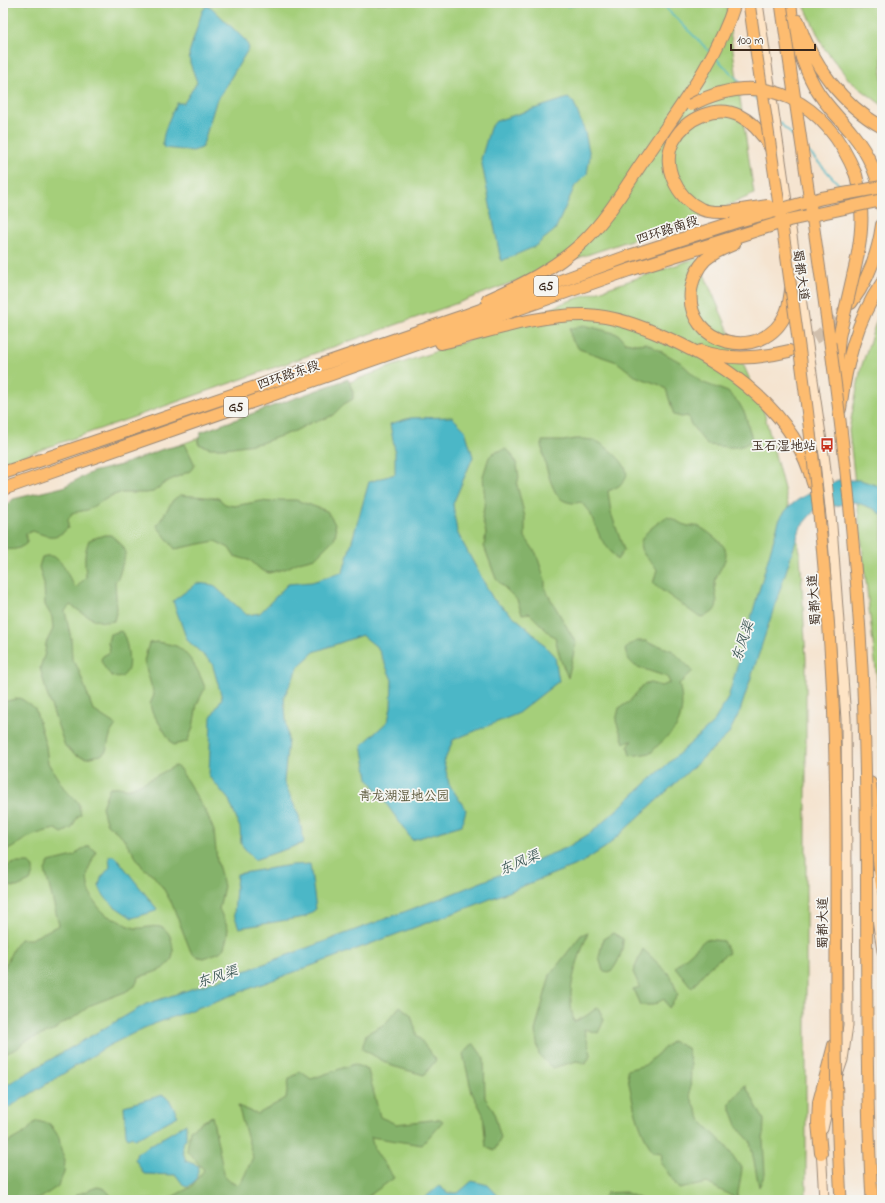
<svg xmlns="http://www.w3.org/2000/svg" width="885" height="1203" font-family="'Indie Flower','LXGW WenKai TC',sans-serif">
  <style>
    .green { fill: #a5cf7a; stroke: #707c4c }
    .forest { fill: #84b26a; stroke: #606e44 }
    .water { fill: #4bb7c7; stroke: #437072 }
    .lines { fill: none; stroke-linecap: round; stroke-linejoin: round }
    .stream { stroke: #4bb7c7; stroke-width: 1.5 }
    .motorway-tunnel { stroke: #d0bfac; stroke-width: 12; stroke-dasharray: 12 6; stroke-linecap: butt }
    .secondary-casing { stroke: #988777; stroke-width: 11 }
    .motorway-casing { stroke: #988777; stroke-width: 14 }
    .secondary { stroke: #fee4c5; stroke-width: 9 }
    .motorway { stroke: #fdbc6f; stroke-width: 12 }
    .trunk-bridge-casing { stroke: #988777; stroke-width: 13; stroke-linecap: butt }
    .motorway-bridge-casing { stroke: #988777; stroke-width: 14; stroke-linecap: butt }
    .trunk-bridge { stroke: #fdbc6f; stroke-width: 11 }
    .motorway-bridge { stroke: #fdbc6f; stroke-width: 12 }
    .labels { text-anchor: middle; stroke-width: 3.5; stroke-linejoin: round; paint-order: stroke }
    .shield { fill: #f6f6f2; stroke: #73675e; stroke-width: 1 }
    .shield-label { font-size: 12px; font-weight: bold; fill: #3b2a1e }
    .street-label { font-size: 13px; fill: #3b2a1e; stroke: #f6f6f2 }
    .poi-label { font-size: 13px; fill: #3b2a1e; stroke: #f6f6f2; text-anchor: end }
    .park-label { font-size: 13px; fill: #565335; stroke: #f6f6f2 }
    .water-label { font-size: 14px; font-style: italic; fill: #415b59; stroke: #f6f6f2 }
  </style>
  <rect width="100%" height="100%" fill="#f6f6f2"/>
  <filter id="ink" filterUnits="userSpaceOnUse"><feTurbulence type="fractalNoise" baseFrequency=".025" numOctaves="2"/><feDisplacementMap in="SourceGraphic" scale="8" xChannelSelector="R" yChannelSelector="G"/><feConvolveMatrix kernelMatrix="1 2 1 2 8 2 1 2 1" color-interpolation-filters="sRGB"/></filter>
  <filter id="wash" filterUnits="userSpaceOnUse"><feTurbulence type="fractalNoise" baseFrequency=".012" numOctaves="4" result="noise"/><feDisplacementMap in="SourceGraphic" scale="16" xChannelSelector="R" yChannelSelector="G"/><feGaussianBlur stdDeviation="0.9" result="paint"/><feColorMatrix in="noise" values="0 0 0 0 0 0 0 0 0 0 0 0 0 0 0 0 0 1.4 0 .05"/><feComposite in="paint" operator="in"/></filter>
  <g filter="url(#wash)">
    <rect width="100%" height="100%" fill="#f5e4d0"/>
    <path class="green" d="M3 3H726L754 194 711 213 566 262 455 304 3 463Z
      M803 3H882V105L850 81 824 48Z
      M697 258 764 412 800 551 806 659V1200H3V510L396 365 526 321 563 303Z
      M882 304V715H881L849 430 861 368Z"/>
    <path class="forest" d="M584 325 618 334 625 342 636 344 646 343 680 362 701 382 728 392 739 403 745 414 752 439C742 452 723 446 707 445L690 423 688 416 681 417 674 415 666 389 660 385 635 376 617 362 579 349 571 339 570 329Z
      M348 379 353 392V399L344 404 333 415 327 418 312 422 295 431 261 443 225 448H210L198 444 201 432Z
      M576 439C583 439 591 439 598 442 603 444 608 449 613 453 631 469 633 482 608 491L611 513 624 550 617 560 601 539 590 513 581 502C574 504 566 503 560 498 551 491 541 452 542 441H563Z
      M185 444 195 465 190 471 166 482 153 492 146 493H120L111 496 87 510 72 513 68 520V528C56 540 48 537 33 531L25 534 28 542C19 550 14 550 3 549V506L8 504 13 499 63 487 92 472 121 465 163 449Z
      M505 449 511 453 517 465 519 477 517 485 525 517V537L536 553 545 580V589L576 643 568 678 560 658 555 637 550 634 529 613 522 614 517 600 496 579 484 546 486 533 482 518 485 502 483 476 489 457 493 453Z
      M180 495 218 498 225 504 234 506 261 501 270 502 278 500H296L327 511 335 524 336 532 334 539 315 558 299 562 285 569 269 573 261 570 251 561 234 556 229 548 215 541 175 549 157 526 173 500Z
      M666 517C675 518 678 523 685 525 689 527 693 525 697 526 704 528 723 543 725 549 729 560 719 569 716 578 711 594 728 611 701 617L695 614 653 584 657 569C653 564 646 558 643 553 633 537 656 525 666 517Z
      M104 535H111L122 545 126 552 119 576 115 582 117 609 114 621C96 625 85 614 70 605L65 611 71 638 72 660 78 668 93 710 116 725 111 732 106 751 101 755 86 758 76 755 65 746 47 694 40 668 45 653 46 643 53 629 52 617 45 605 44 584 39 567 42 557C62 550 66 576 76 588L86 577C85 561 83 556 89 540Z
      M121 631C127 636 131 664 127 671 118 687 104 671 101 659L103 656 110 652 108 642 110 634Z
      M637 641H646L651 644 658 645 673 651 693 671 679 684C683 698 684 718 674 730 667 738 658 744 651 753L630 756 628 747 632 741 624 743 616 721 619 708 629 702 644 684 650 683 661 686 670 683 667 677 635 666 629 660 625 650 629 645Z
      M157 642C163 643 170 644 176 646 189 652 201 675 205 688L197 704 193 728 187 742 173 745 152 712 150 704 154 695 144 661 149 643Z
      M20 698 35 708 46 746 48 763 65 790 78 802 81 814 77 817 72 828 62 833 56 829C45 831 35 834 25 839 18 843 12 850 3 851V702Z
      M175 766 180 769 207 814 214 831 217 861 224 886 219 909 228 928 227 937 224 948 220 952 204 958 195 956 191 952 172 904 163 888 152 874 143 868 122 836 107 824 105 819 102 807 109 788C118 784 125 791 133 787 148 781 161 773 175 766Z
      M89 846 96 851C94 857 91 862 89 868 83 885 94 906 108 916 112 918 116 918 120 920 126 924 128 927 136 928 145 929 154 924 163 928 169 932 171 937 172 943 178 968 158 971 139 977L135 986 125 992 91 1005 72 1019 62 1023 56 1030 25 1041 18 1048 3 1055V970L14 947 20 939H31L59 925 45 870 49 862 74 856 80 850Z
      M15 863H29C35 868 34 873 30 881L17 887 3 886V868Z
      M588 932C577 965 565 987 574 1022L586 1016 598 1007 604 1020 598 1033 584 1029 591 1054 586 1064 577 1061 552 1068 539 1055 535 1031 550 975 581 935Z
      M613 933 623 939C623 952 619 961 611 972L603 971 599 957 603 939Z
      M706 939 723 941 729 953C715 960 701 975 692 988L675 967Z
      M643 949 671 976 678 995 669 1008 664 999 653 1005H640L633 989 640 987 633 972Z
      M400 1006 411 1015 417 1035 436 1060 424 1075 392 1066 362 1049 366 1034 385 1024Z
      M672 1041 687 1048 691 1065 690 1095 701 1121 726 1146 742 1169 737 1199 707 1183 679 1189 661 1163 662 1153 653 1152C638 1129 631 1098 627 1070L645 1065Z
      M473 1043 484 1058 485 1098 493 1109 501 1138 494 1151 486 1147 483 1114 472 1093 463 1054Z
      M354 1064 368 1070 380 1117 396 1124 440 1119 443 1121 422 1145 371 1137 374 1149 394 1178 363 1200H166L191 1187 204 1170 187 1151 190 1130 212 1116 225 1178 237 1185 242 1181 253 1157 238 1106 258 1114 286 1098 289 1079 300 1071 311 1079Z
      M745 1085 764 1120 763 1141 765 1174 759 1187 750 1141 738 1128 729 1104Z
      M37 1121 50 1124 59 1137 61 1150 65 1160 64 1173 58 1186 41 1198 3 1200V1145L26 1132 34 1123Z
      M97 1187C106 1188 109 1192 113 1200H71L76 1195Z
      M625 1192 643 1200H603L606 1193Z"/>
    <path class="water" d="M206 6 211 7 246 41 249 48 216 102 202 148 193 151 164 148C159 139 172 112 177 103H184L197 82 190 63 189 53 202 12Z
      M568 98 574 103 585 132 590 156 587 174 575 186 555 230 534 247 501 261 481 159 490 128 496 121Z
      M452 417 465 430 473 457 453 504 457 532 493 599 531 631 555 657 559 681 517 714 453 740 444 762 449 784 466 810 462 825 412 840 368 778 362 745 388 721 391 707 392 680 378 648 362 635 314 652 299 666 284 697 288 741 284 782 299 816 304 843 254 860 241 844 240 828 229 800 209 776 211 717 222 698 212 663 187 640 173 601 197 583 213 585 247 615 260 613 288 584 312 582 343 572 369 482 395 474V451L390 424 410 418Z
      M838 480H860L882 487V515L874 509 855 502 815 510 801 526 740 711 728 735 606 847 581 863 470 907 146 1027 108 1046 3 1111V1087L146 1004 234 975 444 897 566 848 592 832 713 723 728 698 779 521C790 498 816 491 838 480Z
      M109 856H115L157 909 153 912 132 918C118 908 105 903 99 886L101 878 110 867Z
      M310 864 316 909 305 917 239 928 234 914 237 874 291 865Z
      M163 1095 169 1099 178 1116 135 1139 132 1136 128 1138 126 1135 124 1106Z
      M186 1124V1139L182 1144 183 1152 186 1161 199 1166 196 1180 188 1187 184 1186 176 1175 144 1174 135 1159 137 1153Z
      M472 1181 488 1185 502 1200H422L439 1186 448 1193H458Z"/>
    <g class="lines">
      <path class="stream" d="M562 3 568 6 585 3
        M664 3 667 9 709 51
        M716 58 743 85
        M752 95 758 101
        M779 122 796 139
        M807 150 844 190"/>
    </g>
  </g>
  <g filter="url(#ink)">
    <g class="lines">
      <path class="motorway-tunnel" d="M798 347 820 335 847 308"/>
      <defs>
        <path id="secondary" d="M758 3 825 462 832 526 846 719 848 1025 843 1060 830 1098 823 1129
          M870 874 882 951
          M821 1148 824 1200"/>
        <path id="motorway" d="M790 3C793 33 800 60 815 87 824 104 839 117 851 132 869 154 880 178 882 206
          M798 21C811 64 843 105 882 127
          M728 212C719 212 709 213 701 209 677 198 660 165 674 140 686 118 716 104 740 116 754 123 763 135 771 148
          M734 244C724 248 713 253 705 260 697 268 693 278 691 290 684 346 764 364 786 313 789 306 790 297 791 290
          M853 276C862 240 865 211 856 175
          M488 300C522 285 556 268 583 242 609 217 627 184 648 154 680 107 718 58 735 3
          M851 303C869 279 878 254 882 225
          M441 343C488 332 537 314 586 315 614 316 640 326 665 337 728 365 795 412 813 483
          M701 351C730 361 761 358 789 351
          M836 370 839 337
          M840 409C846 365 856 320 882 283
          M3 473 467 315 626 257 735 222
          M3 489 629 270 738 236
          M870 783 882 886
          M821 1153 818 1123 819 1102 834 1045"/>
      </defs>
      <use href="#secondary" class="secondary-casing"/>
      <use href="#motorway" class="motorway-casing"/>
      <use href="#secondary" class="secondary"/>
      <use href="#motorway" class="motorway"/>
      <defs>
        <path id="trunk-bridge" d="M749 3C781 222 818 441 831 662 842 841 830 1021 841 1200
          M781 3C812 224 851 445 862 668 871 846 862 1023 872 1200"/>
        <path id="motorway-bridge" d="M691 105C765 66 826 102 856 175
          M728 212 768 206
          M735 222 822 198 882 187
          M738 236 789 220 882 200
          M839 337 853 276"/>
      </defs>
      <use href="#trunk-bridge" class="trunk-bridge-casing"/>
      <use href="#motorway-bridge" class="motorway-bridge-casing"/>
      <use href="#trunk-bridge" class="trunk-bridge"/>
      <use href="#motorway-bridge" class="motorway-bridge"/>
    </g>
  </g>
  <defs>
    <symbol id="bus-bare" viewBox="-9 -9 18 18"><path d="M-5-6H5V4H4V6H2V4H-2V6H-4V4H-5ZM-3.5-4V0h7V-4ZM-3.5 1.2v1.5H-2V1.2ZM2 1.2v1.5H3.5V1.2Z" fill="#c8321e" stroke="#f6f6f2" stroke-width="2.5" paint-order="stroke"/></symbol>
  </defs>
  <g fill-rule="evenodd">
    <use href="#bus-bare" x="817" y="435" width="20" height="20"/>
  </g>
  <g class="labels">
    <g class="shield">
      <rect x="534" y="276" width="24" height="20" rx="3"/>
      <rect x="224" y="397" width="24" height="20" rx="3"/>
    </g>
    <g class="shield-label">
      <text x="546" y="290">G5</text>
      <text x="236" y="411">G5</text>
    </g>
    <g class="street-label">
      <text transform="translate(667 229) rotate(-18)" y="5">四环路南段</text>
      <text transform="translate(802 275) rotate(82)" y="5">蜀都大道</text>
      <text transform="translate(288 374) rotate(-19)" y="5">四环路东段</text>
      <text transform="translate(813 600) rotate(-94)" y="5">蜀都大道</text>
      <text transform="translate(822 923) rotate(-90)" y="5">蜀都大道</text>
    </g>
    <g class="poi-label">
      <text x="816" y="450">玉石湿地站</text>
    </g>
    <g class="park-label">
      <text x="404" y="800">青龙湖湿地公园</text>
    </g>
    <g class="water-label">
      <text transform="translate(742 641) rotate(-71)" y="5">东风渠</text>
      <text transform="translate(519 862) rotate(-23)" y="5">东风渠</text>
      <text transform="translate(217 976) rotate(-18)" y="5">东风渠</text>
    </g>
  </g>
  <rect width="885" height="1203" fill="none" stroke="#f6f6f2" stroke-width="16"/>
  <path d="M731 44v6h84v-6" fill="none" stroke="#3b2a1e" stroke-width="2"/>
  <text x="737" y="44" font-size="12" fill="#3b2a1e" stroke="#f6f6f2" stroke-width="3" paint-order="stroke">100 m</text>
</svg>
